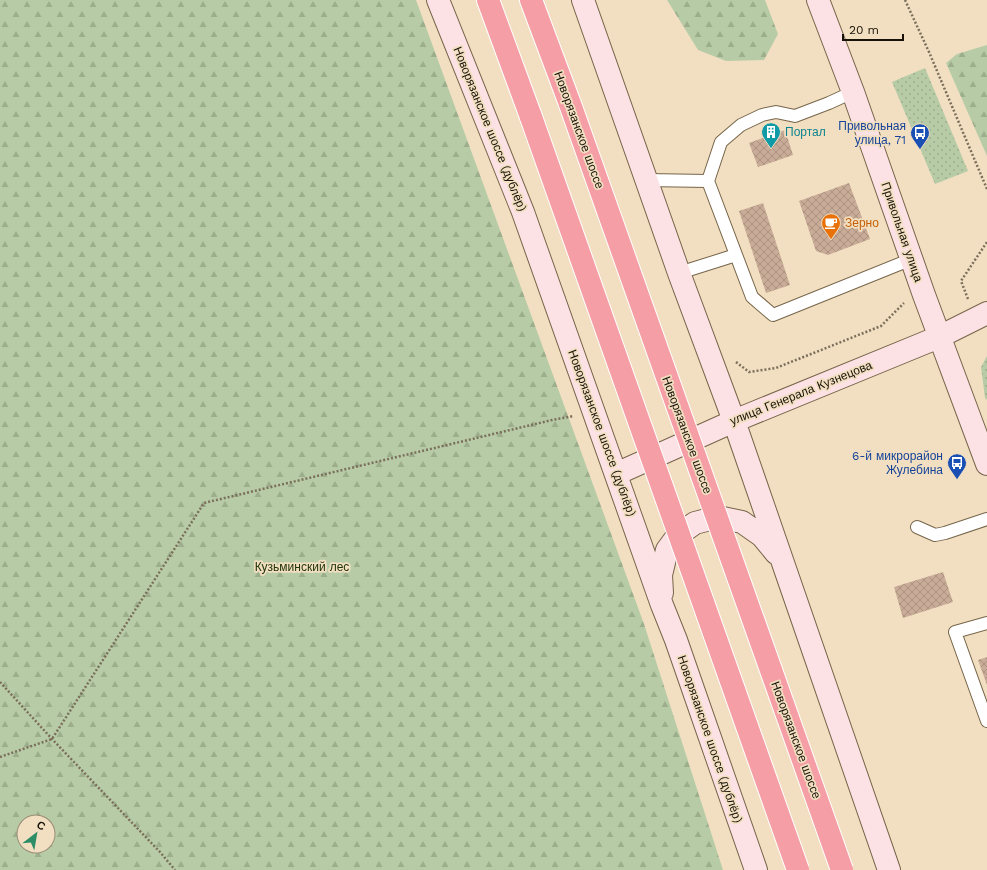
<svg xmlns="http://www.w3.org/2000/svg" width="987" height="870" font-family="'Work Sans',sans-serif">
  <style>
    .grass { fill: url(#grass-dots) }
    .forest { fill: url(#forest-firs); fill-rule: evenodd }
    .building { fill: url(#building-cross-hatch) }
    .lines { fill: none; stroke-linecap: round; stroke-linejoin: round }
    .lane-casing { stroke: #76654a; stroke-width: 14 }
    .secondary-casing { stroke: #76654a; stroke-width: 24 }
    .highway-casing { stroke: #fff; stroke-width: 24 }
    .path { stroke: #7b6f5c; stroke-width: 2.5; stroke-dasharray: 2 2; stroke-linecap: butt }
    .lane { stroke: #fff; stroke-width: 12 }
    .secondary { stroke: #fce2e4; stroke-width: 22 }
    .highway { stroke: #f69ea5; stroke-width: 22 }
    .highway-bridge-casing { stroke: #fff; stroke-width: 24; stroke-linecap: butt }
    .highway-bridge { stroke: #f69ea5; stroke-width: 22 }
    .labels { text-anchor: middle; stroke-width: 3.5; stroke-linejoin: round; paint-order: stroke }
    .transit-label { font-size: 12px; fill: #164399; stroke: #f2dfc1; text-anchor: end }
    .street-label { font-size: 12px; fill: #171107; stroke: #f2dfc1 }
    .culture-label { font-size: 12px; fill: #0d838f; stroke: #f2dfc1; text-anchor: start }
    .food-label { font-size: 12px; fill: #c56008; stroke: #f2dfc1; text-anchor: start }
    .park-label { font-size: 12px; fill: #21350a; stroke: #f2dfc1 }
  </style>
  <defs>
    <pattern id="grass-dots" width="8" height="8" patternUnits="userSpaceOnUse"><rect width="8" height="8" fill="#b7cca6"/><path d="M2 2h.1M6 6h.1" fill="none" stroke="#9dae8d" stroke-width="1.8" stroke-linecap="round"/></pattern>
    <pattern id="forest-firs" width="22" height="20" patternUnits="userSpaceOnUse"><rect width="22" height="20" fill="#b7cca6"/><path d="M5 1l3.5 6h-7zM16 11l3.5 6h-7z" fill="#9dae8d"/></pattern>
    <pattern id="building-cross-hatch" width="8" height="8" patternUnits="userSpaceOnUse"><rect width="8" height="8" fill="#c9ac97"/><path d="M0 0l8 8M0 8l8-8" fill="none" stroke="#ac9381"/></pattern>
  </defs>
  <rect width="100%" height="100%" fill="#f2dfc1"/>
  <path class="grass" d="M925 68 968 171 935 184 892 82Z
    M987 356V400L985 398 981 367Z"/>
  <path class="forest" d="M0 0H416L644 624 723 870H0ZM24 822H48V846H24Z
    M667 0H765L778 34 764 60 726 61 698 50Z
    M987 45V156L946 63 957 54Z"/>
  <path class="building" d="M785 130 793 155 758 167 749 143Z
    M849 183 870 239 828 255 816 251 799 201Z
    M763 203 790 285 766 293 739 211Z
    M943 572 953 602 903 618 894 587Z
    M987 657V685L978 660Z"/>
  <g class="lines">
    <defs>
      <path id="lane" d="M853 92 829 103 795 116 776 112 762 115 741 125 721 142 708 181 752 297 773 315 912 259
        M646 180 708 181
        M679 273 736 255
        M917 527 935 535 945 533 987 519
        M987 623 955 632 987 721"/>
      <path id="secondary" d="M438 0 523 212 662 605 676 640 756 870
        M583 0 679 273 734 421 889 870
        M818 0 853 92 924 295 987 464
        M616 474 734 421 939 337 987 313
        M662 593 661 575 667 550 678 535 695 523 718 517 742 522 762 536 776 553"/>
      <path id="highway" d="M488 0 531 117
        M531 0 570 104"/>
    </defs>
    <use href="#lane" class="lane-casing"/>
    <use href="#secondary" class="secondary-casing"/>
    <use href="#highway" class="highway-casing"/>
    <path class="path" d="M905 0 929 52 987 189
      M968 299 961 281 987 242
      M736 362 749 372 776 368 881 326 904 303
      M0 682 52 739 160 852 175 870
      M0 757 52 739 204 503 552 420 574 416"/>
    <use href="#lane" class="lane"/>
    <use href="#secondary" class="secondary"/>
    <use href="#highway" class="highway"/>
    <defs>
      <path id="highway-bridge" d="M570 104 842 870
        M531 117 798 870"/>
    </defs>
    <use href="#highway-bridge" class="highway-bridge-casing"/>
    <use href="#highway-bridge" class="highway-bridge"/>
  </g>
  <defs>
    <symbol id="building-pin" viewBox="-11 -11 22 30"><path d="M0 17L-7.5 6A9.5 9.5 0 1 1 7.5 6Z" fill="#0f9aa8" stroke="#f2dfc1"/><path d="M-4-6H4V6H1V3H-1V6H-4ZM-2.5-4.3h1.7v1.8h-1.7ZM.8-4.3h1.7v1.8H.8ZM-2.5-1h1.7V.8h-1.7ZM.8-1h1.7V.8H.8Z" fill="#fff"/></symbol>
    <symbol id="bus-pin" viewBox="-11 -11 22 30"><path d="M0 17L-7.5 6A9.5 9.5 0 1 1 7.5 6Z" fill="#1a4fb4" stroke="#f2dfc1"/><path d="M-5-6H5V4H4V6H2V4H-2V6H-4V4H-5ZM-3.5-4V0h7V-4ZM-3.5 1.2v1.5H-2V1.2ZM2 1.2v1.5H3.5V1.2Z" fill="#fff"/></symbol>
    <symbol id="cafe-pin" viewBox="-11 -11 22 30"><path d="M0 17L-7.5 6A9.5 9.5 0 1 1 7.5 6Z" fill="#e8710a" stroke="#f2dfc1"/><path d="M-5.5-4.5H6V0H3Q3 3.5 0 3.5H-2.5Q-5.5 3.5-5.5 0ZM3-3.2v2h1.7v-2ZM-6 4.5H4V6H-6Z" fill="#fff"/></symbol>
  </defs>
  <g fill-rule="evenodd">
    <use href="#building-pin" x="760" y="121" width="22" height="30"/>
    <use href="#bus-pin" x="909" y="122" width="22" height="30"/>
    <use href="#cafe-pin" x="820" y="212" width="22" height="30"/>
    <use href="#bus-pin" x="946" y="452" width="22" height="30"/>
  </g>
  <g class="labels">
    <g class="transit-label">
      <text x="906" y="130">Привольная<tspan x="906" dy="14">улица, 71</tspan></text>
      <text x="943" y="460">6-й микрорайон<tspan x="943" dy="14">Жулебина</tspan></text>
    </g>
    <g class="street-label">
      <text transform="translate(490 129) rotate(68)" y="4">Новорязанское шоссе (дублёр)</text>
      <text transform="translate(579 130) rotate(70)" y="4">Новорязанское шоссе</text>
      <text transform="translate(902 232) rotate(71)" y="4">Привольная улица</text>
      <text transform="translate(801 393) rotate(-22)" y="4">улица Генерала Кузнецова</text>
      <text transform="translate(602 433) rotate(70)" y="4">Новорязанское шоссе (дублёр)</text>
      <text transform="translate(687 435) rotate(70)" y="4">Новорязанское шоссе</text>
      <text transform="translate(710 739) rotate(71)" y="4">Новорязанское шоссе (дублёр)</text>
      <text transform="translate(796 740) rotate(70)" y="4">Новорязанское шоссе</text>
    </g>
    <g class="culture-label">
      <text x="785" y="136">Портал</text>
    </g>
    <g class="food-label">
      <text x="845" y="227">Зерно</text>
    </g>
    <g class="park-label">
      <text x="302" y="571">Кузьминский лес</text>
    </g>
  </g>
  <g transform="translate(36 834) rotate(31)"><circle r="19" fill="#f2dfc1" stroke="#9a8d77"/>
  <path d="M0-3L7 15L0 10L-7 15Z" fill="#2d8d66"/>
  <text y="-6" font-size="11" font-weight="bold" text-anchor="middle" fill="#171107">С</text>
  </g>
  <path d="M843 34v6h60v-6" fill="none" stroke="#171107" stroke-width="2"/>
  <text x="849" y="34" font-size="12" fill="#171107" stroke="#f2dfc1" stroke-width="3" paint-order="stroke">20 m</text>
</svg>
